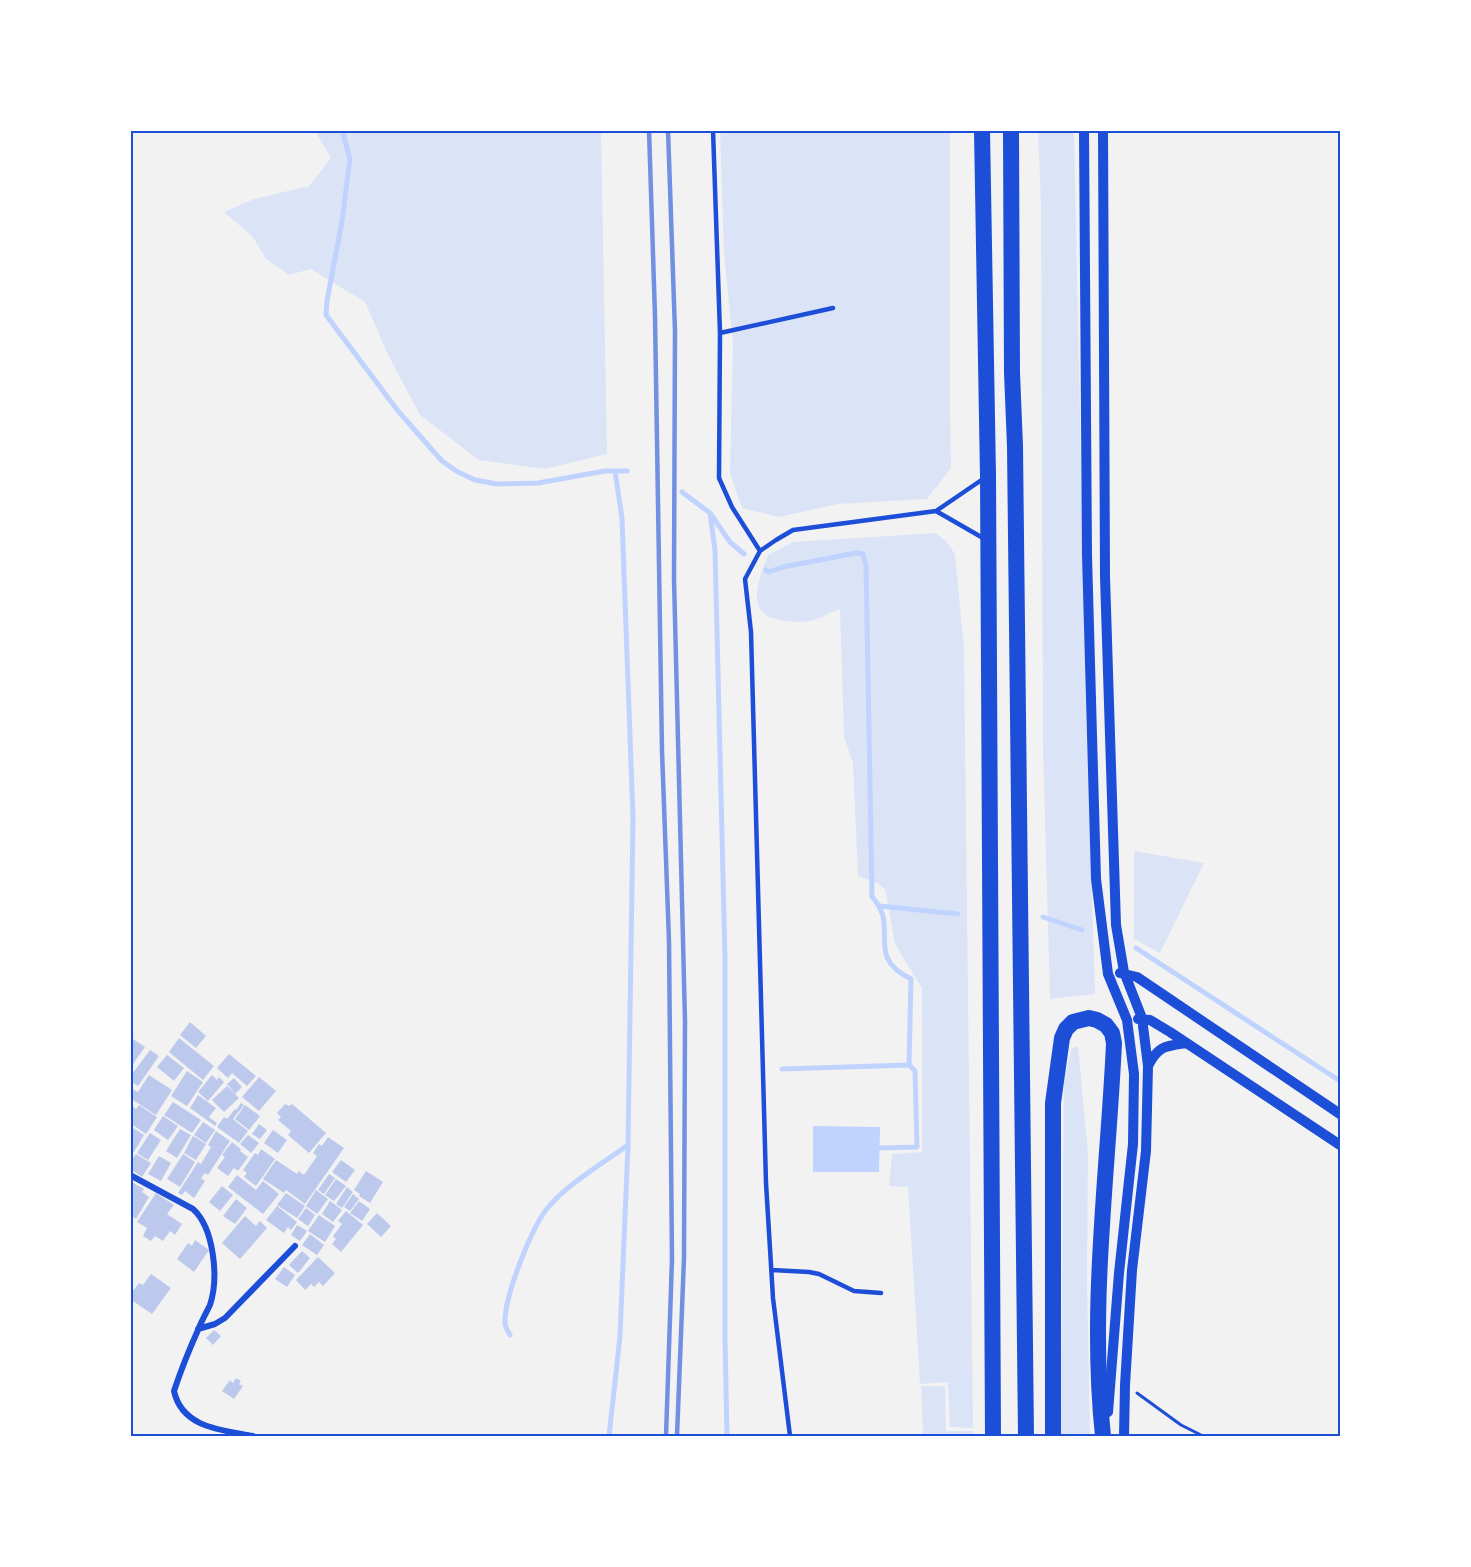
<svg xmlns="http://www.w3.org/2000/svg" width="1471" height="1567" font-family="'DM Sans',sans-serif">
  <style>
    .green { fill: #dbe4f7 }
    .water { fill: #bfd3fe }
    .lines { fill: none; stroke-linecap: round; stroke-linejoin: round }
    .stream { stroke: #bfd3fe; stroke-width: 5 }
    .building { fill: #bdc9ec }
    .path { stroke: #1d4ed8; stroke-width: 3 }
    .service { stroke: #1d4ed8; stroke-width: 4.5 }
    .minor { stroke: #1d4ed8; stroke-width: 6 }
    .tertiary { stroke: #1d4ed8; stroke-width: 10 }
    .motorway { stroke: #1d4ed8; stroke-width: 16 }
    .rail { stroke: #7290e2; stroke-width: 4.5 }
    .neatline { fill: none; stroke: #1d4ed8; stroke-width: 2 }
  </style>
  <rect width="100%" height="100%" fill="#f2f2f2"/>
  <path class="green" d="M315 131H601L607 454 545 469 479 460 420 415 388 355 365 302 311 269 289 275 266 259 253 237 224 212 254 199 309 186 331 158Z
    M720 131H950V403L951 468 927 499 838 504 779 517 742 508 730 473 733 343 724 253Z
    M1038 131H1074L1086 709 1095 994 1050 999 1043 748 1041 205Z
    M936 533 946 541 955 554 964 649 973 1428 950 1427 948 1382 920 1384 908 1187 889 1186 892 1154 922 1152V988L895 944 885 889 879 884 858 876 853 763 844 737 840 609C831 612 823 617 814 620 804 623 791 622 781 620 743 614 759 580 768 555L793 542Z
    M1134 851 1204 863 1160 953 1134 939Z
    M1078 1046 1088 1153 1087 1279 1090 1436H1061L1064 1082 1071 1049Z
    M921 1386H945L946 1431H973V1436H923Z"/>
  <path class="water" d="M813 1126 880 1127 879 1172H813Z"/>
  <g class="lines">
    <path class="stream" d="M342 130 350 159 342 221 327 301 326 315 398 411 442 461 458 472 475 480 497 484 538 483 605 471H627
      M682 492 710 513 730 542 744 554
      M710 513 715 550 725 958V1339L727 1436
      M766 570 769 572 783 567 856 553 863 554 866 565 872 897C901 927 863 956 911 979L909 1065 782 1069
      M880 906 958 914
      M1043 917 1082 930
      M1136 948 1340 1081
      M879 1148 917 1147 915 1071 909 1065
      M510 1335C508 1331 505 1327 505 1323 504 1297 533 1222 551 1204 571 1182 603 1163 628 1145
      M609 1436 620 1336 628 1145 633 818 622 518 615 471"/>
  </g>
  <path class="building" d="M190 1022 206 1036 196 1048 180 1035Z
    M130 1037 145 1047 130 1068Z
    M179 1038 214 1066 203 1080 169 1052Z
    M150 1050 159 1056 138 1086 130 1081V1077Z
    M229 1054 256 1076 247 1086 232 1073 228 1078 217 1068Z
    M167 1055 184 1068 174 1081 157 1067Z
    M187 1071 203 1082 187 1106 171 1096Z
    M149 1075 172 1090 156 1115 130 1098 132 1089 138 1092Z
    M212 1075 217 1080 219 1077 224 1082 208 1101 198 1092Z
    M259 1077 276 1091 259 1111 242 1097Z
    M234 1078 242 1087 235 1094 227 1084Z
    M227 1086 239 1098 224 1112 212 1100Z
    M198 1095 216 1108 209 1117 217 1123 215 1126 190 1108Z
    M173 1102 201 1120 192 1133 164 1115Z
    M241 1103 244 1105 233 1119 248 1131 239 1143 217 1127 224 1117 227 1119 235 1109 236 1110Z
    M285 1104 289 1106 292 1104 326 1133 309 1153 288 1135 291 1131 278 1120 281 1117 277 1113Z
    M139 1105 157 1117 146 1134 130 1123V1109L132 1106 136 1109Z
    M245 1105 260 1116 249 1130 235 1119Z
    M163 1116 178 1126 168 1140 154 1130Z
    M203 1122 215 1130 206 1143 194 1135Z
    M259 1124 267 1130 260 1139 252 1134Z
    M130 1126 144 1135 134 1152 130 1150Z
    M180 1129 191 1135 177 1158 166 1151Z
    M273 1130 287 1140 278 1153 264 1143Z
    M216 1131 230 1141 208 1175 205 1173 201 1178 205 1181 194 1198 185 1191 182 1195 178 1193 198 1162 201 1164 211 1147 208 1145Z
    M150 1133 161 1140 148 1160 137 1153Z
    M248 1135 259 1143 251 1153 240 1144Z
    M193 1136 206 1144 196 1160 184 1153Z
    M328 1137 344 1148 305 1204 286 1190 284 1193 263 1179 276 1160 297 1174 299 1171 304 1175 317 1156 313 1153 319 1144 322 1146Z
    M232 1142 241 1149 240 1151 248 1157 238 1171 234 1168 228 1176 217 1168 225 1157 222 1155Z
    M261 1149 275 1159 256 1186 244 1177 247 1173 243 1170 255 1153 258 1155Z
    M136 1154 151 1163 142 1177 130 1169V1162Z
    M183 1154 195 1162 180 1187 167 1179Z
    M159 1156 171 1163 161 1181 148 1174Z
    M341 1160 355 1170 346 1182 332 1172Z
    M366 1171 383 1182 370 1203 359 1196 360 1194 354 1190Z
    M329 1174 335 1178 324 1194 318 1190Z
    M237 1175 256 1190 263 1181 279 1194 263 1214 228 1187Z
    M336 1179 346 1186 334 1201 325 1195Z
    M130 1181 144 1189 142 1192 149 1197 136 1219 130 1215Z
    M222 1186 233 1195 220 1211 209 1202Z
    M347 1187 353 1192 342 1208 336 1204Z
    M316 1190 328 1199 317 1214 306 1206Z
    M156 1193 174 1205 167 1214 182 1224 175 1235 170 1231 163 1241 155 1236 151 1241 143 1236 147 1228 137 1222Z
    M286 1193 305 1206 297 1218 277 1205Z
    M353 1194 359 1199 350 1211 344 1207Z
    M236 1199 247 1208 235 1224 223 1216Z
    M330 1201 342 1210 333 1222 322 1214Z
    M359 1201 370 1209 362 1221 350 1213Z
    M277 1206 297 1222 291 1230 288 1227 284 1233 266 1220Z
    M306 1208 315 1215 308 1226 298 1219Z
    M346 1211 363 1225 341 1252 332 1244 336 1239 333 1236 342 1224 338 1221Z
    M377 1213 391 1226 381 1237 367 1224Z
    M319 1215 335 1226 325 1242 308 1231Z
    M245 1216 256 1226 260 1221 267 1228 240 1259 222 1243Z
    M297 1225 307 1231 300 1241 291 1235Z
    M310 1234 324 1245 317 1255 302 1245Z
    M195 1240 209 1250 194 1272 177 1259 188 1243 192 1246Z
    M302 1251 310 1258 298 1273 289 1265Z
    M318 1257 335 1273 323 1286 319 1282 314 1287 311 1284 305 1290 296 1280Z
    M284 1267 295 1275 287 1287 275 1279Z
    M151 1274 171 1288 152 1314 130 1299V1295L139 1283 143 1285Z
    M214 1330 221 1336 213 1345 206 1338Z
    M236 1378 241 1381 239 1384 243 1386 234 1399 222 1391 230 1380 233 1383Z"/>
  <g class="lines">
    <path class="path" d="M1137 1393 1181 1425 1203 1436"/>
    <path class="service" d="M713 130 720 333 719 478 732 507 760 551
      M720 333 833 308
      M936 511 983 538
      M772 1270 809 1272 819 1274 854 1291 881 1293
      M790 1436 773 1298 766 1183 751 632 745 579 760 551 776 540 793 530 936 511 983 479"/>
    <path class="minor" d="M130 1175 193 1209C214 1228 219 1278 210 1305 206 1313 201 1322 198 1330 189 1350 181 1370 174 1391 182 1428 222 1430 253 1436
      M198 1329 215 1324 225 1318 295 1246"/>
    <path class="tertiary" d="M1084 130 1087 555 1096 879 1108 974 1127 1020 1134 1074 1133 1144 1119 1273 1108 1412
      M1103 130 1105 577 1116 925 1124 972 1142 1018 1148 1066 1146 1151 1132 1270 1125 1385 1124 1436
      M1120 973 1137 977 1340 1114
      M1138 1019 1150 1020 1170 1032 1340 1145
      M1148 1066C1158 1046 1165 1046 1186 1043"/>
    <path class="motorway" d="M982 130 988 476 993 1436
      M1011 130 1012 373 1015 446 1026 1436
      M1053 1436V1103L1062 1038 1066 1029 1073 1022 1089 1018 1097 1020 1106 1025 1112 1033 1114 1043C1108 1174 1089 1306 1103 1436"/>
    <path class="rail" d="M649 130 655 316 662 751 669 941 672 1259 666 1436
      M668 130 675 331 674 579 685 1021 684 1258 677 1436"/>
  </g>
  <rect width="1471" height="1567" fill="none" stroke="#ffffff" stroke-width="264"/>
  <rect x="132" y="132" width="1207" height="1303" class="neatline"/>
</svg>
